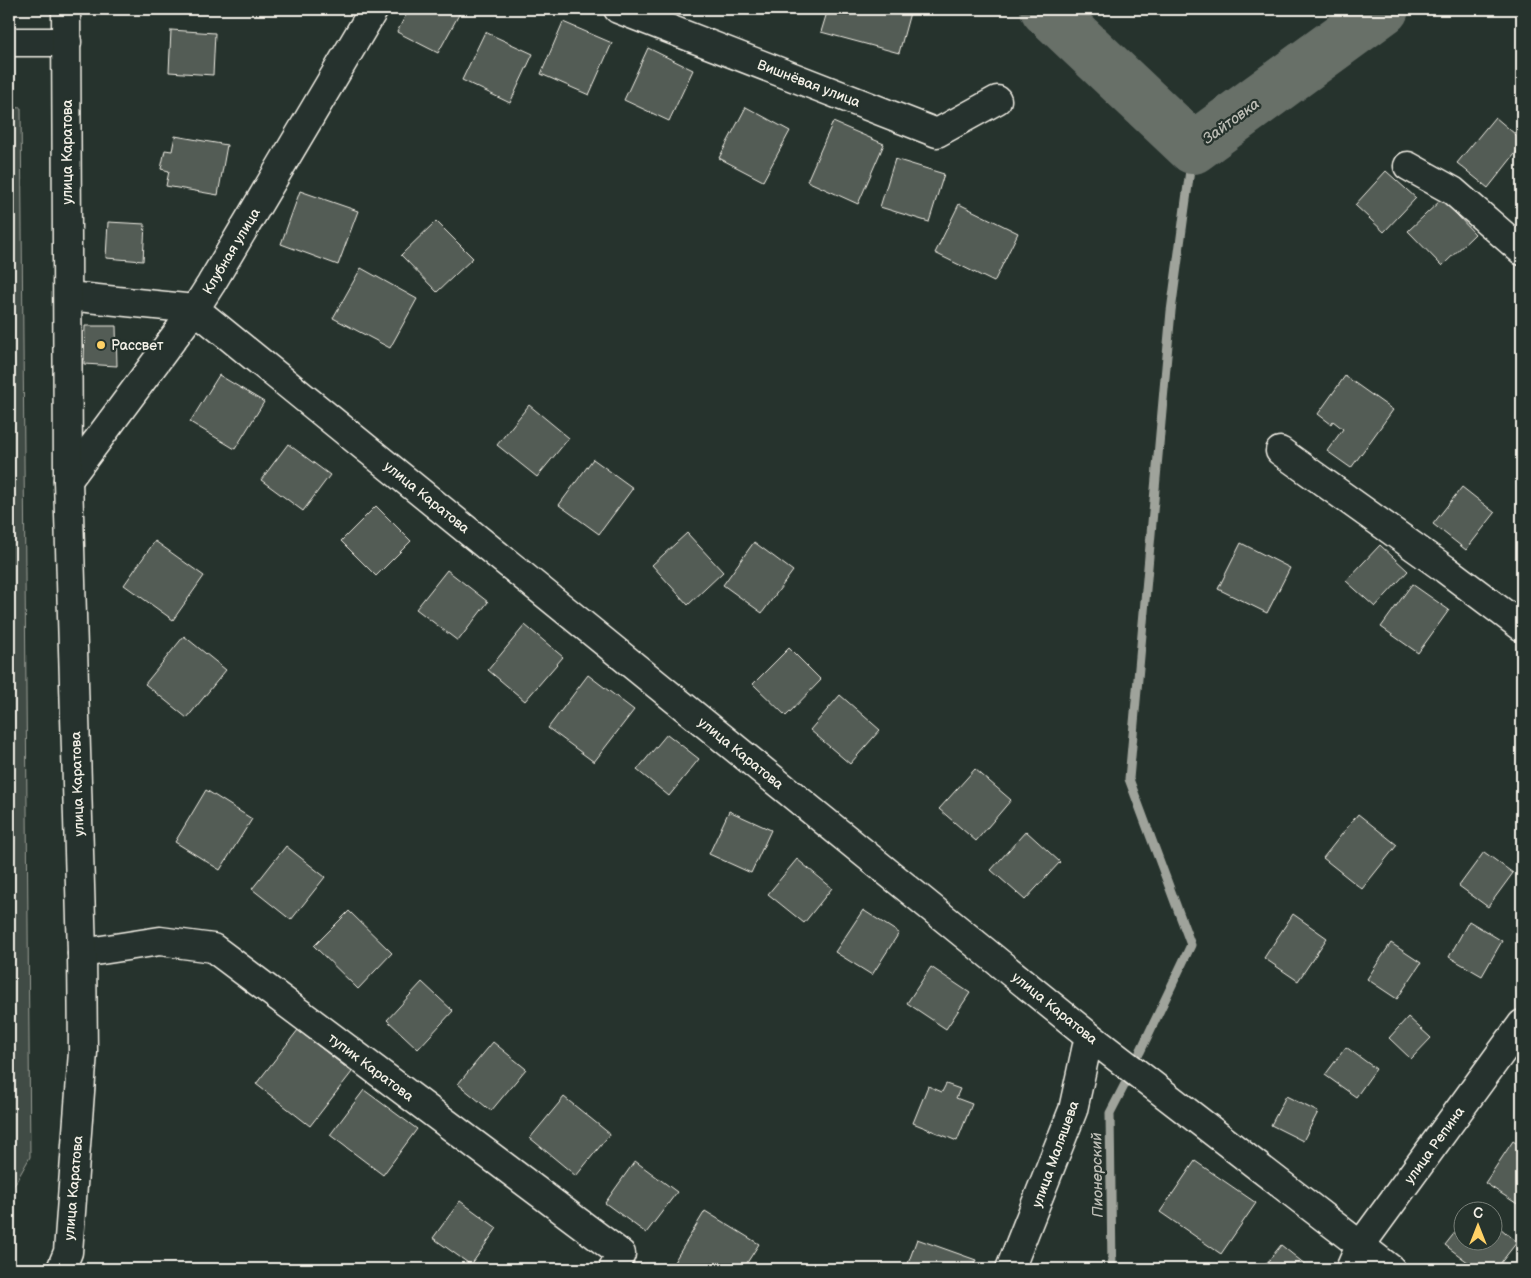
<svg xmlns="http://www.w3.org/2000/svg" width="1531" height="1278" font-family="'Balsamiq Sans',sans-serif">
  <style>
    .green { fill: #414b45; stroke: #9a9e96 }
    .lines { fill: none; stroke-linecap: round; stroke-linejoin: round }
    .stream { stroke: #9fa39b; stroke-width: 9 }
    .river { stroke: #676f68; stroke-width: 52 }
    .building { fill: #525c55; stroke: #f4f1e8 }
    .minor-casing { stroke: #f4f1e8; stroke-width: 31 }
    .major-casing { stroke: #f4f1e8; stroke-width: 31 }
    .minor { stroke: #26332d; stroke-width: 28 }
    .major { stroke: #26332d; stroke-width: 28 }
    .poi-dot { fill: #ffd166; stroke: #26332d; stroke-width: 2 }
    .labels { text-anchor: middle; stroke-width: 4.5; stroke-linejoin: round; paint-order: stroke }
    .street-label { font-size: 14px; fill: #f4f1e8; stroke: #26332d }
    .poi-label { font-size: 14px; fill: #f4f1e8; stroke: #26332d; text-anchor: start }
    .water-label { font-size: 15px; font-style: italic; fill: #bcbdb5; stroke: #26332d }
  </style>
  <rect width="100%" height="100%" fill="#26332d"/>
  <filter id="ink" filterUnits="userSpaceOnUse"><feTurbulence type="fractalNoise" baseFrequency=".02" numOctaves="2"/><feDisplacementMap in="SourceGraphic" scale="10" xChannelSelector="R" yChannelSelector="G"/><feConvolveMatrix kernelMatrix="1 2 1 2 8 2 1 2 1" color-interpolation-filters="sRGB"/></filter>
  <g filter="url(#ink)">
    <path class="green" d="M9 107 21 108 30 1157 9 1194Z"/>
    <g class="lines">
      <path class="stream" d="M1140 1052 1191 945 1129 779 1171 311 1193 148
        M1112 1269 1110 1113 1125 1084"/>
      <path class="river" d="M1046 9 1193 148 1383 9"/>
    </g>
    <path class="building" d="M409 9H462L438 53 397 32Z
      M828 9H911L899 53 821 32Z
      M563 22 612 43 589 95 541 74Z
      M171 30 215 33 213 75 169 72Z
      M485 32 533 54 510 103 462 80Z
      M648 48 693 70 669 121 624 100Z
      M746 107 790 131 763 181 719 158Z
      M1495 117 1522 140V145L1488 188 1457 163Z
      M833 122 884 144 858 204 807 181Z
      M175 136 227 145 218 195 166 186 169 171 161 169 165 150 172 151Z
      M895 159 944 174 929 222 880 207Z
      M1386 171 1416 198 1384 232 1355 205Z
      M300 191 358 211 338 265 281 244Z
      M1442 199 1475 234 1442 266 1408 231Z
      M959 204 1018 233 994 282 935 253Z
      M436 221 473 258 437 292 401 255Z
      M108 222 145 224 143 261 106 258Z
      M361 268 417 299 390 348 333 318Z
      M85 326H116L117 366 84 364Z
      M219 375 264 402 235 449 190 422Z
      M1345 376 1393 410 1351 468 1327 451 1343 429 1333 421 1331 424 1318 414Z
      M529 405 569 438 537 477 497 445Z
      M288 444 330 475 303 511 261 480Z
      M593 459 633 488 599 534 559 505Z
      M1462 487 1495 513 1466 550 1433 524Z
      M376 506 411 541 376 576 341 541Z
      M687 533 723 572 688 605 652 565Z
      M155 541 204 576 173 620 124 585Z
      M754 542 793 571 762 613 723 585Z
      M1241 543 1290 568 1267 613 1218 589Z
      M1380 545 1408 571 1375 607 1346 581Z
      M447 570 488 602 458 641 416 609Z
      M1412 584 1449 610 1418 653 1381 627Z
      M525 625 563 657 525 701 488 670Z
      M184 636 226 670 187 718 145 684Z
      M789 648 821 680 786 716 753 684Z
      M588 675 634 710 594 762 548 728Z
      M840 695 880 730 850 764 810 730Z
      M667 734 699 759 669 796 637 770Z
      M975 769 1011 800 976 841 939 809Z
      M206 790 252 819 220 870 175 842Z
      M729 811 771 830 751 873 709 854Z
      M1358 814 1397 845 1362 889 1323 858Z
      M1026 831 1060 862 1025 900 991 870Z
      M286 846 325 877 291 920 252 889Z
      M1484 852 1513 873 1488 907 1459 886Z
      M797 859 832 888 804 923 768 894Z
      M863 910 899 933 872 975 835 952Z
      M349 911 392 953 358 989 314 946Z
      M1293 914 1327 938 1298 981 1264 958Z
      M1469 921 1502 941 1482 976 1449 957Z
      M1391 943 1421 963 1397 999 1367 979Z
      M931 967 970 993 946 1029 907 1003Z
      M422 982 453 1011 418 1049 387 1020Z
      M1408 1017 1431 1038 1411 1059 1389 1038Z
      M298 1030 352 1072 310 1126 256 1084Z
      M493 1042 526 1069 491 1111 458 1084Z
      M1346 1047 1376 1069 1356 1097 1325 1075Z
      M946 1084 960 1089 956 1098 972 1104 957 1141 913 1123 928 1086 942 1092Z
      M364 1090 417 1129 383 1175 330 1135Z
      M1286 1096 1318 1112 1303 1141 1271 1125Z
      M564 1097 610 1134 576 1176 530 1138Z
      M1513 1141 1522 1147V1207L1485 1183Z
      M635 1161 677 1192 646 1233 605 1203Z
      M1195 1161 1256 1203 1221 1254 1160 1212Z
      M460 1201 497 1228 471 1265 433 1238Z
      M705 1211 759 1244 743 1269H685L674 1262Z
      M1464 1221V1240H1494V1223L1517 1242 1496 1269H1477L1445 1245Z
      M917 1239 976 1260 972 1269H906Z
      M1281 1245 1311 1269H1262Z"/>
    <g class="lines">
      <defs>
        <path id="minor" d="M618 9 937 133 997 100
          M9 42H67
          M1408 166 1453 191 1522 251
          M68 296 195 309 1089 1036 1391 1269
          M1280 451 1445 569 1522 627
          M68 480 195 309 211 284 374 9
          M82 953 160 941 213 948 621 1254 613 1269
          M1010 1269 1073 1110 1089 1036
          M1350 1269 1360 1246 1522 1024"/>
        <path id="major" d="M61 1269 68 1252 83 1052 82 953 68 480 66 9"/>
      </defs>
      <use href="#minor" class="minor-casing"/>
      <use href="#major" class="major-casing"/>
      <use href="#minor" class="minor"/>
      <use href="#major" class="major"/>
    </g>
  </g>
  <circle class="poi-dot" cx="101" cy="345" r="5"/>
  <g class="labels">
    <g class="street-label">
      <text transform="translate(809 83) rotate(21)" y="5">Вишнёвая улица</text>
      <text transform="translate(67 152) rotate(-90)" y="5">улица Каратова</text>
      <text transform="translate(231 251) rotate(-59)" y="5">Клубная улица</text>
      <text transform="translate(427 497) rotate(39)" y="5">улица Каратова</text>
      <text transform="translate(741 753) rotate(39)" y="5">улица Каратова</text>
      <text transform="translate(77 784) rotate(-92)" y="5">улица Каратова</text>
      <text transform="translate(1055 1008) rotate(39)" y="5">улица Каратова</text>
      <text transform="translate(371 1067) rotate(37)" y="5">тупик Каратова</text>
      <text transform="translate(1434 1145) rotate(-54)" y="5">улица Репина</text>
      <text transform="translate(1055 1154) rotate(-70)" y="5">улица Маляшева</text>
      <text transform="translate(73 1188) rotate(-85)" y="5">улица Каратова</text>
    </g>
    <g class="poi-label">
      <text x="111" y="350">Рассвет</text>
    </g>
    <g class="water-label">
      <text transform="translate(1231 121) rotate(-36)" y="5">Зайтовка</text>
      <text transform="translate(1097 1175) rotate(-91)" y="5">Пионерский</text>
    </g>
  </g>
  <rect width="1531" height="1278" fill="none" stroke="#26332d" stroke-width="30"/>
  <rect x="15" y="15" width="1501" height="1248" fill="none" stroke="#f4f1e8" stroke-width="2" filter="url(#ink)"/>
  <g transform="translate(1478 1226)"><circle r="24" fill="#26332d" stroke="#787f78"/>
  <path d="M0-4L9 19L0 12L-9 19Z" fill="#ffd166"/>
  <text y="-8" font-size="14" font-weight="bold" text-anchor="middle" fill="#f4f1e8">С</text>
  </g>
</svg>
